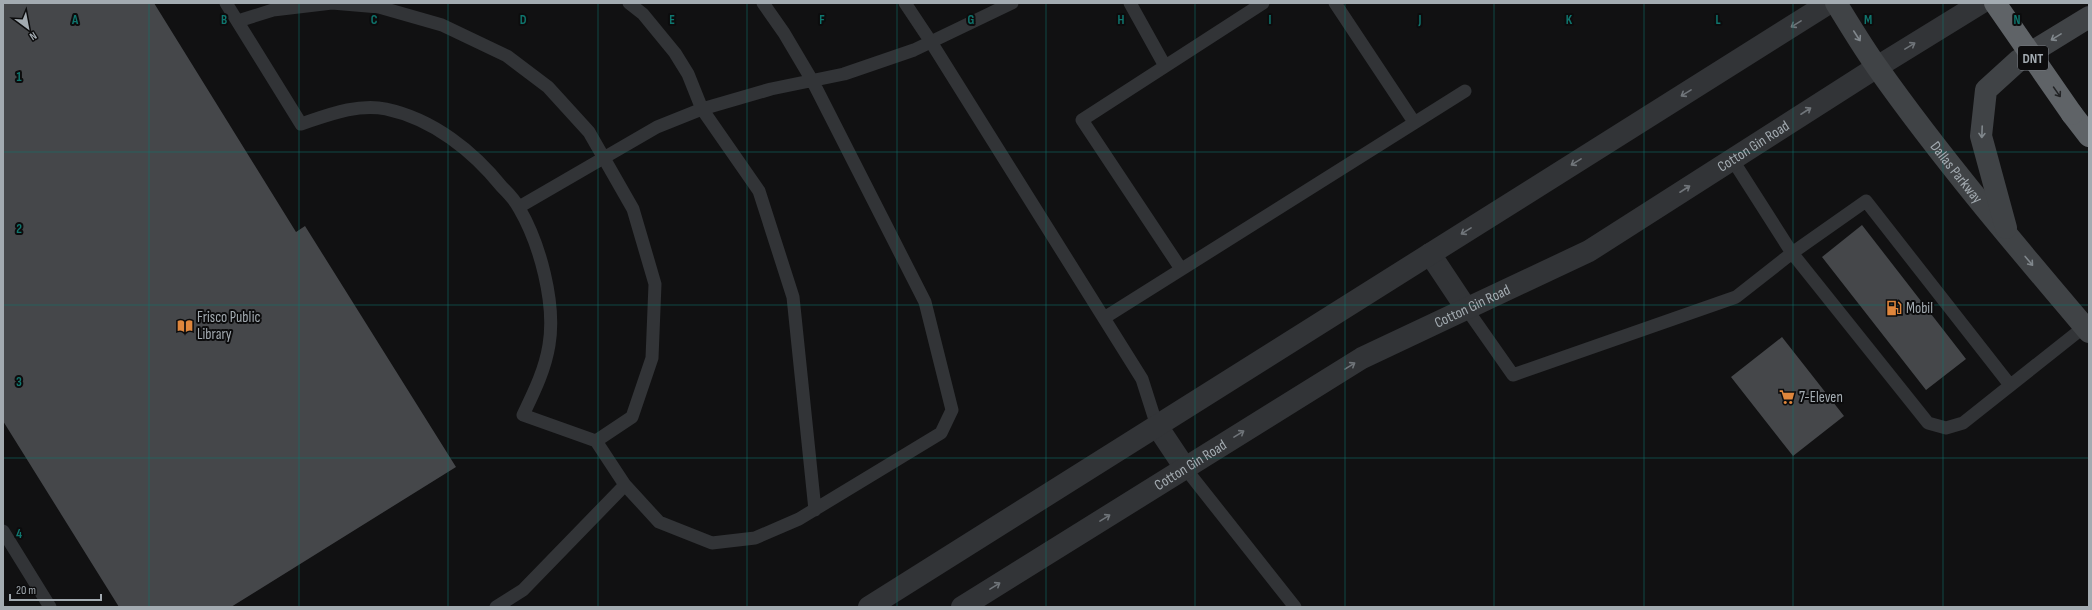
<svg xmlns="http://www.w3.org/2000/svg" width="2092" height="610" font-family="'Sofia Sans Condensed',sans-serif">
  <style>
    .building { fill: #45474a }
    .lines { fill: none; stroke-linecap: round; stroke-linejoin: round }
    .service { stroke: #323437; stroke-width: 13 }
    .tertiary { stroke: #323437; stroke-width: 22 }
    .secondary { stroke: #404346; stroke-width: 22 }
    .motorway { stroke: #5f6367; stroke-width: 22 }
    .motorway-bridge { stroke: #5f6367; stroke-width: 22 }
    .oneway { stroke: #70757a }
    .oneway2 { stroke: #80878c }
    .oneway3 { stroke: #212224 }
    .grid { fill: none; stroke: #0f766e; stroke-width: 1; stroke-opacity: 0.55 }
    .labels { text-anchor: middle; stroke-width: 4; stroke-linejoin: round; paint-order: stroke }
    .shield { fill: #0c0c0d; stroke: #767b80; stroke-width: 1 }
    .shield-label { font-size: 14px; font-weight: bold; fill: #a3abb1 }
    .street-label { font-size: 15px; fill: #a3abb1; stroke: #0c0c0d }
    .poi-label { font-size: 15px; fill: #a3abb1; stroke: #0c0c0d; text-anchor: start }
    .grid-label { font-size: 13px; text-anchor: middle; font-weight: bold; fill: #0f766e; stroke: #0c0c0d; stroke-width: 4; stroke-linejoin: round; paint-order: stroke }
  </style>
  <rect width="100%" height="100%" fill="#111112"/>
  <path class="building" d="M3 3H154L296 232 305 226 456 467 231 607H119L3 421Z
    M1862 225 1966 359 1926 390 1822 257Z
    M1782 337 1844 416 1793 456 1731 377Z"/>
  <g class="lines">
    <path class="service" d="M226 3 301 124C328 115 358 103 386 109 433 119 473 151 502 187 508 193 515 200 519 208 540 244 556 303 549 345 545 370 534 392 523 415L596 441 625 485 659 522 712 543 755 538 799 519 941 433 952 410 925 302 813 82 784 33 763 3
      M629 3 643 14 675 53 688 74 702 109 759 191 793 297 815 510
      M905 3 931 42 1142 379 1157 426
      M1130 3 1165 66
      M1335 3 1414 122
      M238 21 273 10 332 3 379 7 442 25 507 56 548 87 589 132 633 209 655 284 652 358 632 417 596 441
      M1732 159 1792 253 1928 423 1946 428 1963 423 2084 327
      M519 207 657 127 702 109 771 89 844 74 914 50 1012 3
      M1181 269 1082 120 1263 3
      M1466 308 1513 375 1736 297 1792 253 1866 201 2010 385
      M1104 318 1465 91
      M1185 468 1295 607
      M3 531 50 607
      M496 607 523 590 625 485"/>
    <g class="tertiary">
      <path d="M1430 254 1466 308"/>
      <path d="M1157 426 1185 468"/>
      <path d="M869 607 1829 3"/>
      <path id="s1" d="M962 607 1362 358 1589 251 1877 67 1981 3"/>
    </g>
    <g class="secondary">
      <path id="s2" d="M1836 3C1849 24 1862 46 1877 67 1942 159 2016 246 2089 332"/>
      <path d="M2006 228 1981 136 1986 90 2019 60 2089 17"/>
    </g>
    <path class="motorway" d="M2072 114 2089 136"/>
    <path class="motorway-bridge" d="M1995 3 2072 114"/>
  </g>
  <defs><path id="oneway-shaft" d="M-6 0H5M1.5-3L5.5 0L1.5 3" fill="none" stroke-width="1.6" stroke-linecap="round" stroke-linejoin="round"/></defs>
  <g class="oneway">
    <use href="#oneway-shaft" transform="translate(1796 24) rotate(148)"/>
    <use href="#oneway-shaft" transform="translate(1910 46) rotate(-31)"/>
    <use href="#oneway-shaft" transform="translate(1686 93) rotate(148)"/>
    <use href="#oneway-shaft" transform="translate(1806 111) rotate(-33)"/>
    <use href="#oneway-shaft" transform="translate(1576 162) rotate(148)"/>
    <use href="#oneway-shaft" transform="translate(1685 189) rotate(-33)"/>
    <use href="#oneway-shaft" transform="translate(1466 231) rotate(148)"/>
    <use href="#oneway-shaft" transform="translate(1350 366) rotate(-32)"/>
    <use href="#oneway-shaft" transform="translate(1239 434) rotate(-32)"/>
    <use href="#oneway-shaft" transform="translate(1105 518) rotate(-32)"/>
    <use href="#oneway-shaft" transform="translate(995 586) rotate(-32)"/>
  </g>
  <g class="oneway2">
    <use href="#oneway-shaft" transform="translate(1857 36) rotate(57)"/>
    <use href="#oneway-shaft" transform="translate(2056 37) rotate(148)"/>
    <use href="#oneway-shaft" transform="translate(1982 132) rotate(92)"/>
    <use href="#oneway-shaft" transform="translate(2029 261) rotate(50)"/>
  </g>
  <use class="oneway3" href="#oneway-shaft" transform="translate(2057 92) rotate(55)"/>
  <path class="grid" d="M149 3V607M299 3V607M448 3V607M598 3V607M747 3V607M897 3V607M1046 3V607M1195 3V607M1345 3V607M1494 3V607M1644 3V607M1793 3V607M1943 3V607M3 152H2089M3 305H2089M3 458H2089"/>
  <defs>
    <symbol id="fuel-bare" viewBox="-9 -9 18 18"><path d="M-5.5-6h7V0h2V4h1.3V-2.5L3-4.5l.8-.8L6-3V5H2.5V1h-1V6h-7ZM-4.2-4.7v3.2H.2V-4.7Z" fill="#df863c" stroke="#0c0c0d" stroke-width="2.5" paint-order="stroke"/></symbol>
    <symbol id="library-bare" viewBox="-9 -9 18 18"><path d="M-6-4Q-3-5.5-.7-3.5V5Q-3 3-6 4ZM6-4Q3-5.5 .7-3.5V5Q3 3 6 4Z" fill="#df863c" stroke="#0c0c0d" stroke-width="2.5" paint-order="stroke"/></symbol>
    <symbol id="supermarket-bare" viewBox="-9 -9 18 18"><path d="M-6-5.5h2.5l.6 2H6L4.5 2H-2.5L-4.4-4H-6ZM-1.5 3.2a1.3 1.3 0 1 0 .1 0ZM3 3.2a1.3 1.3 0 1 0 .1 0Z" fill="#df863c" stroke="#0c0c0d" stroke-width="2.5" paint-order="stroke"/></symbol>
  </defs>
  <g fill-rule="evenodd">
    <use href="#fuel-bare" x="1883" y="297" width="22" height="22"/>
    <use href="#library-bare" x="174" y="315" width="22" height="22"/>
    <use href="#supermarket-bare" x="1776" y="386" width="22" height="22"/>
  </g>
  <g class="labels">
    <rect class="shield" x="2018" y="46" width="30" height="24" rx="3"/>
    <g class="shield-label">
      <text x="2033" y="63">DNT</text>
    </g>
    <g class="street-label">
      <text dy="5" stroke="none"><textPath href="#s1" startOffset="917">Cotton Gin Road</textPath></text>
      <text dy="5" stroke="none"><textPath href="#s2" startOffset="208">Dallas Parkway</textPath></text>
      <text dy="5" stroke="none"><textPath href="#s1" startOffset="593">Cotton Gin Road</textPath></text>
      <text dy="5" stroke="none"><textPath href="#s1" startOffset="269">Cotton Gin Road</textPath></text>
    </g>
    <g class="poi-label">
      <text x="1906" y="313">Mobil</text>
      <text x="197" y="322">Frisco Public<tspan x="197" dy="17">Library</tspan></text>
      <text x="1799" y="402">7-Eleven</text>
    </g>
  </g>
  <g class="grid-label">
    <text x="75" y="24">A</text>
    <text x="224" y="24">B</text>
    <text x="374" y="24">C</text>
    <text x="523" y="24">D</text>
    <text x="672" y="24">E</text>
    <text x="822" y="24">F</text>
    <text x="971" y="24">G</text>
    <text x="1121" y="24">H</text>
    <text x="1270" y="24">I</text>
    <text x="1420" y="24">J</text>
    <text x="1569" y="24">K</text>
    <text x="1718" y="24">L</text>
    <text x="1868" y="24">M</text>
    <text x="2017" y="24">N</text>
    <text x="19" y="81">1</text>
    <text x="19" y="233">2</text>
    <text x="19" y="386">3</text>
    <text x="19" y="538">4</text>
  </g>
  <rect width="2092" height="610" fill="none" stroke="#a3abb1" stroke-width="8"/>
  <g transform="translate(28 28) rotate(148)" stroke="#0c0c0d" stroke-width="3" paint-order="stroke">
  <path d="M0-3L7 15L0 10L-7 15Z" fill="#a3abb1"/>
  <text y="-6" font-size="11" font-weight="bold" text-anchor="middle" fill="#a3abb1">N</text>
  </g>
  <path d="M10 594v6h91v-6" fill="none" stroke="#a3abb1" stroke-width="2"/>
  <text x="16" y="594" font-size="12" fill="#a3abb1" stroke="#0c0c0d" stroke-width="3" paint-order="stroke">20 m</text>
</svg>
